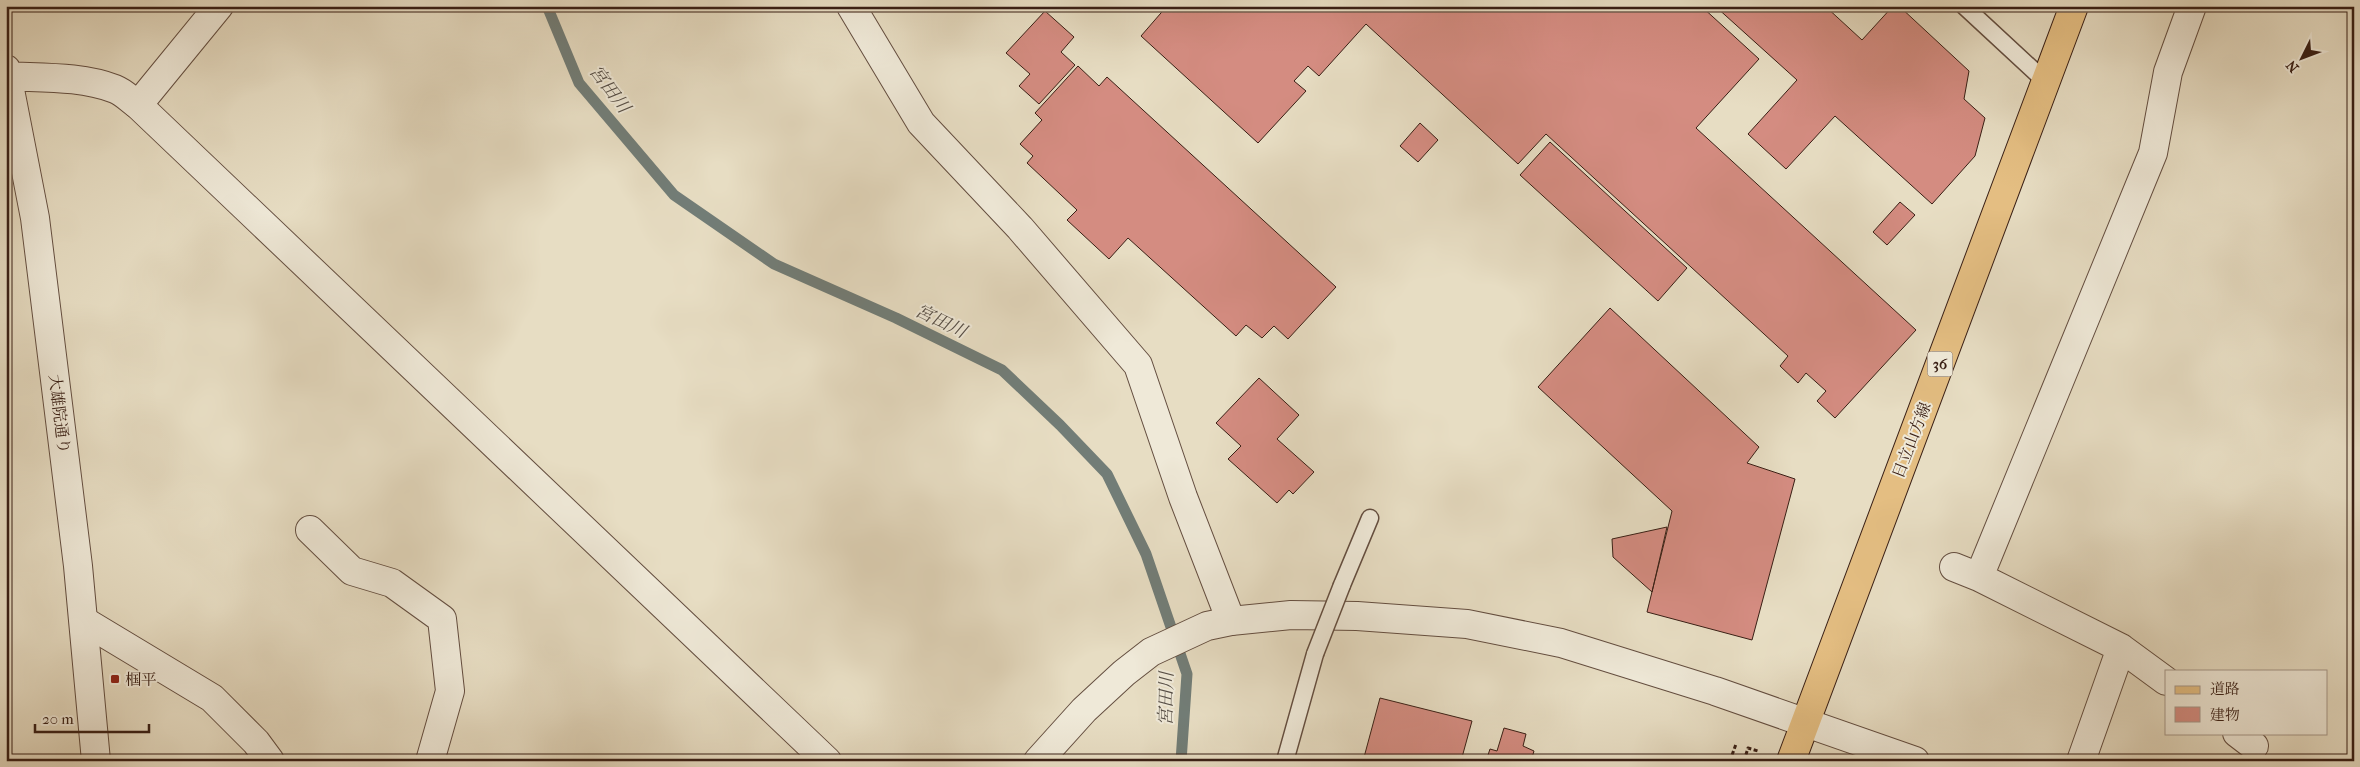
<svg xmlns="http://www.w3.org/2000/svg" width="2360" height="767" font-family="'IM FELL French Canon','Noto Serif JP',serif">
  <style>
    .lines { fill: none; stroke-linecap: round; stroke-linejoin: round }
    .stream { stroke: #727d77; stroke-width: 11 }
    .building { fill: #d48c81; stroke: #391f15 }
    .service-casing { stroke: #644e40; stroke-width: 19 }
    .minor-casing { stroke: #644e40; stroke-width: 30 }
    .tertiary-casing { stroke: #644e40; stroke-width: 30 }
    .primary-casing { stroke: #391f15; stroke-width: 30 }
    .path { stroke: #391f15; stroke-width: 3; stroke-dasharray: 4 2.5; stroke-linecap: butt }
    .service { stroke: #efe9d8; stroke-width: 16 }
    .minor { stroke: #efe9d8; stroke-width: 28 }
    .tertiary { stroke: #efe9d8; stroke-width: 28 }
    .primary { stroke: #e4be82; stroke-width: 28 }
    .service-bridge-casing { stroke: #644e40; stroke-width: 19; stroke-linecap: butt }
    .service-bridge { stroke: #efe9d8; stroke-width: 16 }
    .poi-dot { fill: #8f2418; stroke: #efe9d8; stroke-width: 2 }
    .labels { text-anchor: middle; stroke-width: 4; stroke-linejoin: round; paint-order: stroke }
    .shield { fill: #efe9d8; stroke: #705c50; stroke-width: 1 }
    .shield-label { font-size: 15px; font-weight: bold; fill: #391f15 }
    .street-label { font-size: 16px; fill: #391f15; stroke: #efe9d8 }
    .poi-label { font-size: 16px; fill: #391f15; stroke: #efe9d8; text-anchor: start }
    .water-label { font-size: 18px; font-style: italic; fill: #564e46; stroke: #efe9d8 }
  </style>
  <rect width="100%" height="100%" fill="#e7ddc3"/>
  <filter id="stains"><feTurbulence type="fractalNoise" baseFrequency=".004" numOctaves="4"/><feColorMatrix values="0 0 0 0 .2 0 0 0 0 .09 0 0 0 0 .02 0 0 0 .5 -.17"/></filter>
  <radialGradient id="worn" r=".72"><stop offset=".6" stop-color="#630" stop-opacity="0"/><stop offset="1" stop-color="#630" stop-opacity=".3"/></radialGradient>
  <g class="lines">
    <path class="stream" d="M547 6 579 83 674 195 774 264 896 318 1002 370 1060 425 1107 474 1146 554 1187 674 1181 761"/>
  </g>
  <path class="building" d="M1167 6H1701L1759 59 1696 128 1916 330 1835 418 1817 401 1826 391 1806 373 1798 383 1780 366 1788 356 1546 134 1518 164 1366 24 1319 76 1308 66 1294 81 1306 91 1258 143 1141 36Z
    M1715 6H1825L1862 40 1893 6H1899L1969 71 1964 99 1985 118 1975 156 1932 204 1835 116 1786 169 1748 134 1797 80Z
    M1045 11 1074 37 1061 52 1075 65 1039 104 1019 86 1030 74 1006 53Z
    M1078 66 1099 86 1107 77 1336 287 1288 339 1274 326 1262 338 1246 325 1236 336 1128 238 1109 259 1067 220 1077 210 1027 163 1033 156 1020 144 1042 120 1035 113Z
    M1420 123 1438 140 1418 162 1400 146Z
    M1550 142 1687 268 1658 301 1520 175Z
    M1900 202 1915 215 1887 245 1873 232Z
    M1610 308 1759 447 1747 463 1795 479 1752 640 1647 612 1672 511 1538 387Z
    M1259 378 1299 415 1277 439 1314 472 1293 494 1289 490 1277 503 1228 459 1241 446 1216 423Z
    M1667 527 1652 592 1613 557 1612 539Z
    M1380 698 1472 721 1461 761H1363Z
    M1504 728 1526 734 1523 746 1534 751 1531 761H1486L1490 749 1497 751Z"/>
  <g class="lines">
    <defs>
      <path id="service" d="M1964 6 2046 82
        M1342 585 1370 518
        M1285 761 1315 654"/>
      <path id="minor" d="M851 6 921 123 1020 228 1138 365 1183 497 1231 621
        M138 105 219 6
        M310 530 352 571 392 583 442 619 450 691 430 761
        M1954 567 1979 577 2121 648 2166 681
        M1979 577 2153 153 2168 72 2192 6
        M84 621 212 698 256 742 270 761
        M2237 733 2254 746
        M2081 761 2121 648"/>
      <path id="tertiary" d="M6 69 35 218 78 566 96 761
        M6 76C42 78 81 76 115 89 123 92 131 100 138 105L827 761
        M1038 761 1084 710 1124 673 1151 652 1207 626 1231 621 1291 615 1357 616 1467 624 1561 643 1715 691 1915 761"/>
      <path id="primary" d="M1791 761 2074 6"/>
    </defs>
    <use href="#service" class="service-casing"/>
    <use href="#minor" class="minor-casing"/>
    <use href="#tertiary" class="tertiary-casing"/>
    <use href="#primary" class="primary-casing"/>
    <path class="path" d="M1730 761 1736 744
      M1744 761 1748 748 1758 751"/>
    <use href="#service" class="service"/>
    <use href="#minor" class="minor"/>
    <use href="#tertiary" class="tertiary"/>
    <use href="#primary" class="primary"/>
    <defs>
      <path id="service-bridge" d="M1315 654 1342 585"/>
    </defs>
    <use href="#service-bridge" class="service-bridge-casing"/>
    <use href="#service-bridge" class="service-bridge"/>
  </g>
  <rect class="poi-dot" x="110" y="674" width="10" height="10" rx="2.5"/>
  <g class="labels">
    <rect class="shield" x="1927.5" y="351.5" width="25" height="25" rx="4"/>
    <g class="shield-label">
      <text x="1940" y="369">36</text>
    </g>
    <g class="street-label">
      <text transform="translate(60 414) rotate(83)" y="6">大雄院通り</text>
      <text transform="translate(1911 440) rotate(-69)" y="6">日立山方線</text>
    </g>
    <g class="poi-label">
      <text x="125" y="685">椢平</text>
    </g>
    <g class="water-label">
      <text transform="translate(610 89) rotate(53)" y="6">宮田川</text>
      <text transform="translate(941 321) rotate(26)" y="6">宮田川</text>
      <text transform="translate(1166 699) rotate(-89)" y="6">宮田川</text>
    </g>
  </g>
  <rect width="2360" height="767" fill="none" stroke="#e7ddc3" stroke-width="25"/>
  <rect x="8" y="8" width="2345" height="752" fill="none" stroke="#391f15" stroke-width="2.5"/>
  <rect x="12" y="12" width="2335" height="742" fill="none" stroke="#391f15"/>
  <rect x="2165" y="670" width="162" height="65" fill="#efe9d8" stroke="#a6988a"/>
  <rect x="2175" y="686" width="25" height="8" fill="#e4be82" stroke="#a6988a"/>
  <text x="2210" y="694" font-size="15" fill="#391f15">道路</text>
  <rect x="2175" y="707" width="25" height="15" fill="#d48c81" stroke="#a6988a"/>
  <text x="2210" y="720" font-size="15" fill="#391f15">建物</text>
  <g transform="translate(2302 58) rotate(228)" stroke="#efe9d8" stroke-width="4" paint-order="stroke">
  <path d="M0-4L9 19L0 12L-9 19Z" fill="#391f15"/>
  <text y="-8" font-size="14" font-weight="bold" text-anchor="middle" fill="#391f15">N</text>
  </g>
  <path d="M35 724v8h114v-8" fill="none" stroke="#391f15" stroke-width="2.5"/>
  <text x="42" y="724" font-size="15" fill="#391f15" stroke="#efe9d8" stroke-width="4" paint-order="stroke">20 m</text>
  <rect width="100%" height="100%" filter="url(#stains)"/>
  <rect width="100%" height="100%" fill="url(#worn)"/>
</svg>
